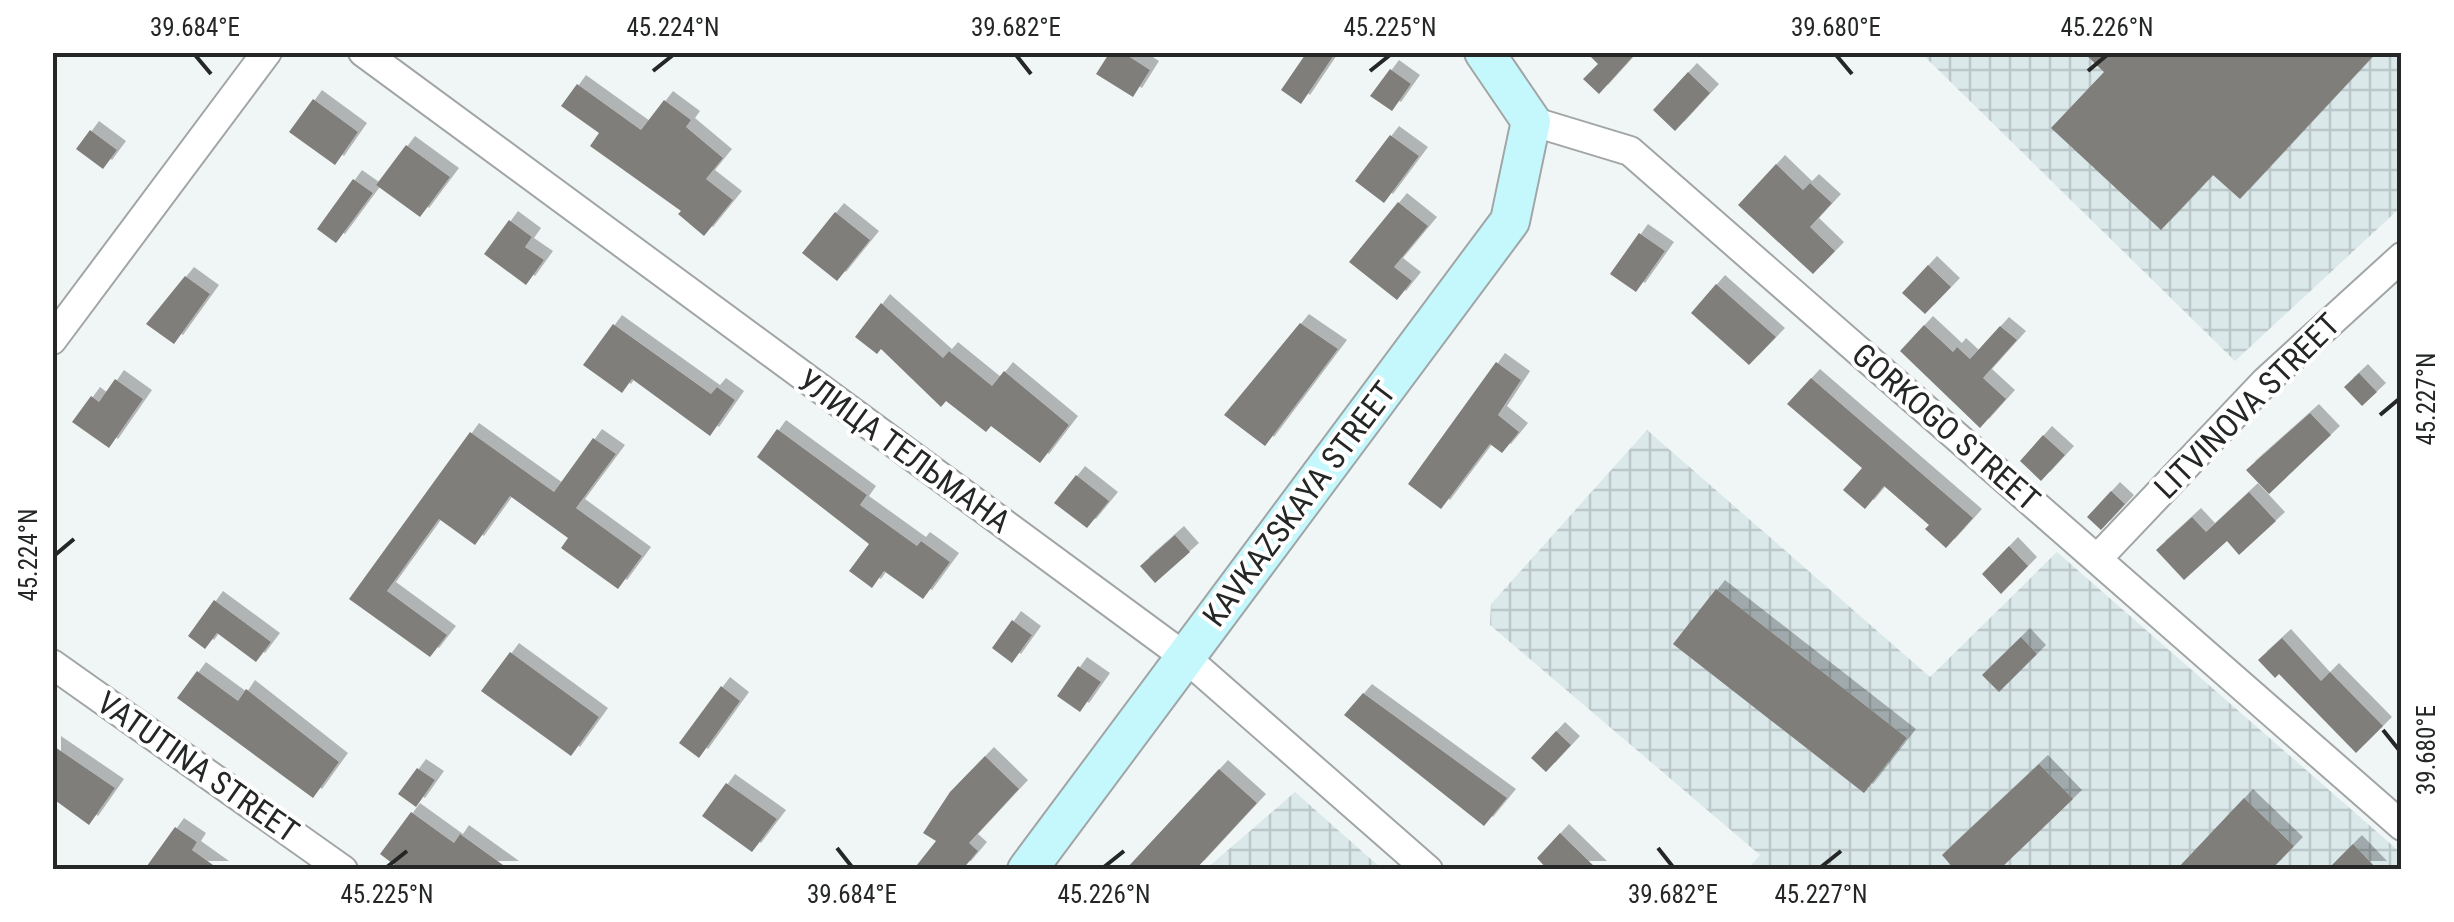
<svg xmlns="http://www.w3.org/2000/svg" width="2454" height="922" font-family="'Roboto Condensed',sans-serif">
  <style>
    .industrial { fill: url(#industrial-grid) }
    .building { fill: #807e7a; filter: url(#shadow) }
    .lines { fill: none; stroke-linecap: round; stroke-linejoin: round }
    .street-casing { stroke: #a1a5a6; stroke-width: 32 }
    .secondary-casing { stroke: #a1a5a6; stroke-width: 42 }
    .street { stroke: #fff; stroke-width: 28 }
    .secondary { stroke: #c5f8fc; stroke-width: 38 }
    .ticks { fill: none; stroke: #252727; stroke-width: 4 }
    .labels { text-anchor: middle; stroke-width: 8; stroke-linejoin: round; paint-order: stroke }
    .street-label { font-size: 32px; fill: #252727; stroke: #fff }
    .neatline { fill: none; stroke: #252727; stroke-width: 4 }
    .ticks-label { font-size: 25px; text-anchor: middle; fill: #252727 }
  </style>
  <defs>
    <pattern id="industrial-grid" width="8" height="8" patternUnits="userSpaceOnUse" patternTransform="scale(2.5)"><rect width="8" height="8" fill="#dae8ea"/><path d="M0 4h8M4 0v8" fill="none" stroke="#bbc7c9"/></pattern>
    <filter id="shadow"><feDropShadow dx="9" dy="-9" stdDeviation="0" flood-color="#0004"/></filter>
  </defs>
  <rect width="100%" height="100%" fill="#f0f6f6"/>
  <path class="industrial" d="M1921 53H2401V207L2235 361Z
    M1647 430 1930 677 2057 552 2401 853V869H1748L1760 855 1490 625 1491 604Z
    M1295 792 1382 869H1206Z"/>
  <path class="building" d="M1110 52H1122L1150 70 1133 97 1096 74Z
    M1307 52H1336L1301 104 1281 90Z
    M1586 52H1637L1599 94 1583 79 1598 64Z
    M2083 52H2377L2240 199 2213 175 2161 230 2051 128 2104 72Z
    M1390 69 1411 84 1392 111 1370 96Z
    M1688 72 1710 93 1675 131 1653 110Z
    M577 84 641 130 664 100 691 120 686 127 723 158 706 179 733 200 704 236 678 214 681 211 590 146 599 133 561 106Z
    M313 99 358 132 335 165 289 132Z
    M90 130 117 150 103 169 76 149Z
    M1390 135 1419 156 1384 203 1355 181Z
    M406 145 450 177 420 217 376 185Z
    M1776 164 1803 190 1810 183 1832 203 1810 227 1835 251 1813 274 1738 205Z
    M353 179 373 193 336 243 317 229Z
    M1398 202 1428 226 1394 267 1412 281 1397 300 1349 262Z
    M835 212 870 240 837 281 802 253Z
    M509 220 532 237 525 247 544 260 526 285 484 254Z
    M1639 233 1665 251 1636 292 1610 274Z
    M1928 265 1951 287 1925 314 1902 293Z
    M185 276 210 294 174 344 146 324Z
    M1716 284 1776 337 1749 365 1691 313Z
    M881 303 943 358 949 351 992 386 1004 371 1069 425 1040 463 991 426 986 432 946 401 941 407 881 349 877 354 855 337Z
    M1300 323 1338 349 1265 446 1224 415Z
    M613 324 711 394 717 387 735 400 710 436 632 379 622 393 583 365Z
    M1924 325 1953 352 1957 347 1970 359 2000 326 2017 340 1983 378 2006 399 1980 428 1900 351Z
    M1496 362 1521 380 1498 415 1519 432 1502 453 1490 444 1441 509 1408 484Z
    M2359 373 2377 392 2362 406 2344 387Z
    M1811 378 1973 518 1946 548 1925 529 1929 525 1884 486 1865 509 1843 490 1862 468 1787 404Z
    M115 379 143 399 109 448 72 422 91 396 99 402Z
    M2310 413 2331 435 2269 494 2246 470Z
    M777 429 867 495 860 505 917 546 921 541 950 562 923 599 884 571 872 588 849 571 869 544 757 457Z
    M470 432 554 492 593 438 616 454 576 508 642 556 618 589 561 548 568 538 510 496 475 545 439 519 387 591 447 635 430 657 349 599Z
    M2043 435 2065 455 2041 481 2020 461Z
    M1076 475 1109 501 1087 528 1054 503Z
    M2111 491 2125 504 2101 530 2087 517Z
    M2249 492 2276 521 2239 555 2227 541 2184 580 2156 550 2192 517 2206 532Z
    M1175 535 1190 552 1155 583 1140 566Z
    M2009 546 2028 566 2001 594 1982 574Z
    M1716 589 1907 738 1864 793 1673 644Z
    M214 600 271 642 256 662 217 633 205 649 188 636Z
    M1012 620 1032 635 1012 663 992 648Z
    M2021 637 2037 654 1999 692 1982 675Z
    M2282 638 2321 681 2330 672 2383 726 2356 753 2279 674 2275 678 2258 660Z
    M510 652 599 717 571 756 481 691Z
    M1078 666 1101 682 1080 712 1057 696Z
    M197 671 238 701 246 689 339 762 313 798 177 698Z
    M721 686 740 701 699 758 679 743Z
    M1363 693 1507 798 1484 826 1344 715Z
    M1556 731 1571 745 1546 772 1531 758Z
    M52 745 115 788 89 825 52 798Z
    M985 756 1019 789 969 843 978 851 962 870H913L936 841 923 833 950 792Z
    M2039 764 2073 799 1999 870H1955L1942 855Z
    M417 768 435 780 416 807 398 794Z
    M1219 769 1257 803 1195 870H1125Z
    M726 783 777 819 752 852 702 816Z
    M2244 798 2294 846 2271 870H2176Z
    M411 812 454 843 460 834 510 870H401L380 854Z
    M175 827 197 842 192 850 220 870H144Z
    M1560 833 1598 870H1548L1537 858Z
    M2353 844 2378 870H2327Z"/>
  <g class="lines">
    <defs>
      <path id="street" d="M363 52 1185 657 1428 870
        M1531 121 1630 151 2402 826
        M52 340 267 52
        M2097 559 2266 381 2402 257
        M52 664 343 870"/>
      <path id="secondary" d="M1027 870 1510 221 1531 121 1484 52"/>
    </defs>
    <use href="#street" class="street-casing"/>
    <use href="#secondary" class="secondary-casing"/>
    <use href="#street" class="street"/>
    <use href="#secondary" class="secondary"/>
  </g>
  <path class="ticks" d="M195 55 211 74M1016 55 1031 74M1836 55 1852 74M653 71 673 55M1370 71 1390 55M2088 71 2107 55M2380 415 2399 399M55 555 74 539M2383 730 2399 750M837 848 852 867M1658 848 1673 867M387 867 407 851M1104 867 1124 851M1821 867 1841 851"/>
  <g class="labels">
    <g class="street-label">
      <text transform="translate(2247 406) rotate(-45)" y="11">LITVINOVA STREET</text>
      <text transform="translate(1946 427) rotate(41)" y="11">GORKOGO STREET</text>
      <text transform="translate(904 451) rotate(36)" y="11">УЛИЦА ТЕЛЬМАНА</text>
      <text transform="translate(1299 504) rotate(-53)" y="11">KAVKAZSKAYA STREET</text>
      <text transform="translate(198 767) rotate(35)" y="11">VATUTINA STREET</text>
    </g>
  </g>
  <rect width="2454" height="922" fill="none" stroke="#ffffff" stroke-width="110"/>
  <rect x="55" y="55" width="2344" height="812" class="neatline"/>
  <g class="ticks-label">
    <text x="195" y="36">39.684°E</text>
    <text x="673" y="36">45.224°N</text>
    <text x="1016" y="36">39.682°E</text>
    <text x="1390" y="36">45.225°N</text>
    <text x="1836" y="36">39.680°E</text>
    <text x="2107" y="36">45.226°N</text>
    <text transform="translate(2426 399) rotate(-90)" y="9">45.227°N</text>
    <text transform="translate(28 555) rotate(-90)" y="9">45.224°N</text>
    <text transform="translate(2426 750) rotate(-90)" y="9">39.680°E</text>
    <text x="387" y="903">45.225°N</text>
    <text x="852" y="903">39.684°E</text>
    <text x="1104" y="903">45.226°N</text>
    <text x="1673" y="903">39.682°E</text>
    <text x="1821" y="903">45.227°N</text>
  </g>
</svg>
